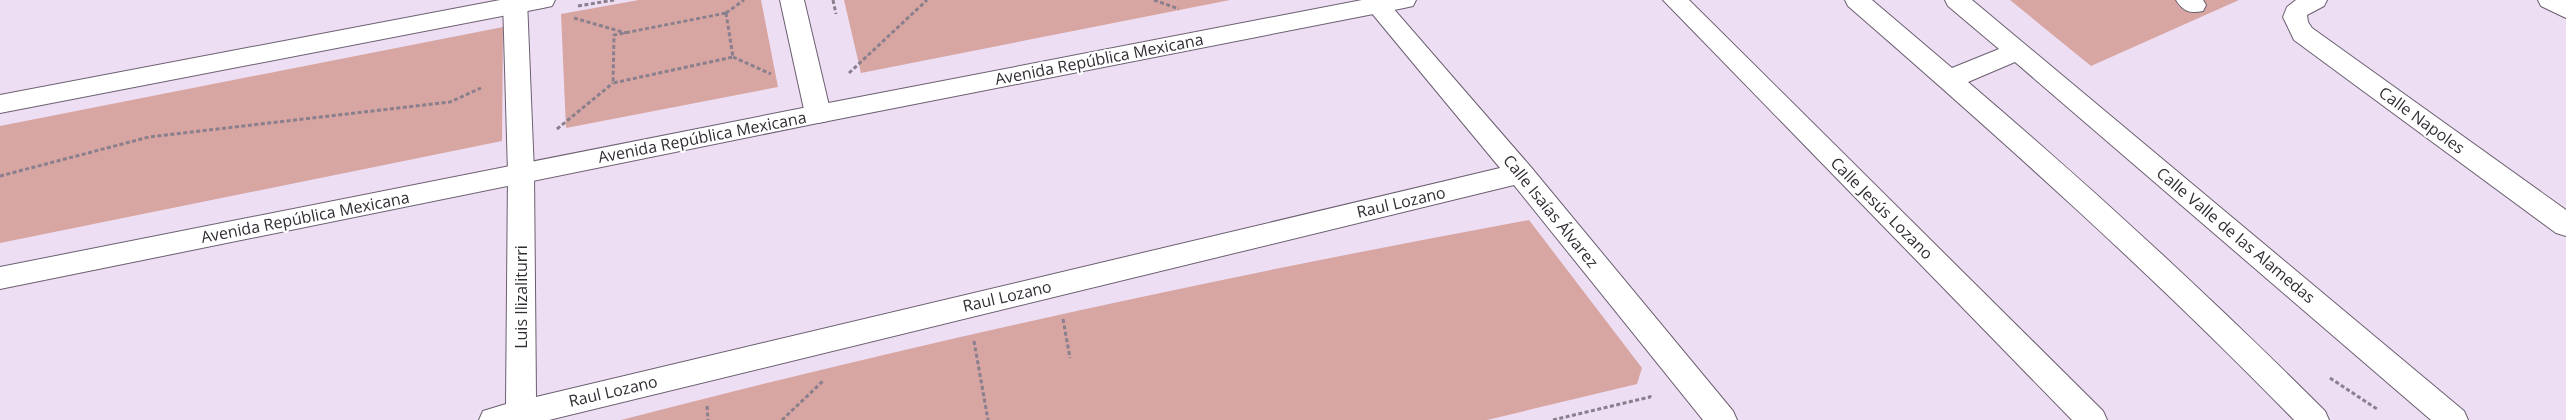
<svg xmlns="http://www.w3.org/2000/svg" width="2566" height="420" font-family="'Open Sans',sans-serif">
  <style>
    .green { fill: #d8a6a2 }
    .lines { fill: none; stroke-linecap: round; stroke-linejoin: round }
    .minor-casing { stroke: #6b5f70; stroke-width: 2 }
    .major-casing { stroke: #6b5f70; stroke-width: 2 }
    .path { stroke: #897f8d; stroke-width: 3; stroke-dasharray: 4 2.5; stroke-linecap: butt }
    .minor { fill: #fff; fill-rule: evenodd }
    .major { fill: #fff; fill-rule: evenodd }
    .labels { text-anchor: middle; stroke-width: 4.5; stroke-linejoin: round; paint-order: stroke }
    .street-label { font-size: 16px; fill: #322d34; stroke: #fff }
  </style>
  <rect width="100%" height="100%" fill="#eddef3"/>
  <path class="green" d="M639 0H761L778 87 566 128 561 14Z
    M844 0H1230L861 73Z
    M2010 0H2239L2091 66Z
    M503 27 502 141 0 243V126Z
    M1529 220 1642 368 1637 384 1487 420H621C921 342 1224 276 1529 220Z"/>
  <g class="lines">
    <defs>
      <path id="minor" d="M503 0H527L534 173 536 397 1500 168 1365 5 1368 0H1386L1530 166 1733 411 1737 420H1703L1514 185 549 420H479L483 411 506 404 508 173Z
        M780 0H804L831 114 827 121 818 123 809 121 805 114Z
        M1663 0H1689L2103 411 2107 420H2072Z
        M1845 0H1872L1952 68 1999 49 1948 6 1945 0H1972L2464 411 2468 420H2431L2015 62 1968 82C2091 187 2210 296 2325 411L2329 420H2294C2152 274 2001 139 1848 6Z
        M2176 0H2203L2206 5 2203 11C2190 14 2183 11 2176 0Z
        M2296 0H2327L2324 6 2307 15 2308 22 2312 28 2566 210V236L2556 233 2294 40 2283 17 2287 7Z
        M2538 0H2566V18L2541 6Z"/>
      <path id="major" d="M500 0H555L552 6 543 8 0 113V95Z
        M1362 0H1416L1413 6 1404 8 818 123 0 289V267L818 105Z"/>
    </defs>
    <use href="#minor" class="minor-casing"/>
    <use href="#major" class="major-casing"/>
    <path class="path" d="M833 0 836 14
      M1154 0 1179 9
      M578 6 614 0
      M726 13 733 57 613 83 614 35Z
      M726 13 744 0
      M574 18 626 33
      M733 57 771 74
      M849 73 927 0
      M557 129 613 83
      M0 176 149 137 450 102 481 88
      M1063 319 1070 358
      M974 341 988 420
      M2330 378 2377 409
      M707 406 708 420
      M782 420 824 380
      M1553 420 1650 397V395"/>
    <use href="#minor" class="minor"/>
    <use href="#major" class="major"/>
  </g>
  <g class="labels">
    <g class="street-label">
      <text transform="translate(1099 59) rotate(-11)" y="6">Avenida República Mexicana</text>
      <text transform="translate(2422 120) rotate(36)" y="6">Calle Napoles</text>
      <text transform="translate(702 137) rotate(-11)" y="6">Avenida República Mexicana</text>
      <text transform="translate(1401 202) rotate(-13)" y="6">Raul Lozano</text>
      <text transform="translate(1882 208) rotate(45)" y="6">Calle Jesús Lozano</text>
      <text transform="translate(1551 211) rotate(51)" y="6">Calle Isaías Álvarez</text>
      <text transform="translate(305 217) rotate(-11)" y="6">Avenida República Mexicana</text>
      <text transform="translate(2236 235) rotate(40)" y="6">Calle Valle de las Alamedas</text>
      <text transform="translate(1007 296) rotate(-13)" y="6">Raul Lozano</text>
      <text transform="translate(521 297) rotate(-90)" y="6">Luis Ilizaliturri</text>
      <text transform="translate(613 391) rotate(-13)" y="6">Raul Lozano</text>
    </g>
  </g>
</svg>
